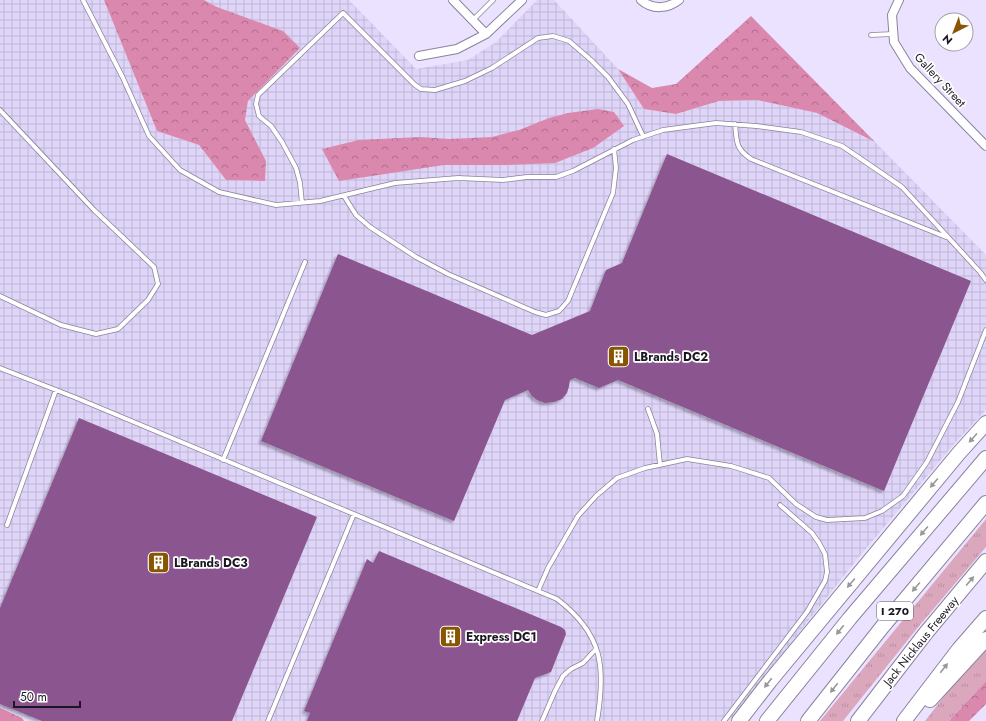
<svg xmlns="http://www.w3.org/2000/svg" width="986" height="721" font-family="Jost,sans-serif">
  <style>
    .industrial { fill: url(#industrial-grid) }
    .grass { fill: url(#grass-tufts) }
    .forest { fill: url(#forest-crowns) }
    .building { fill: #8b548f; filter: url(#shadow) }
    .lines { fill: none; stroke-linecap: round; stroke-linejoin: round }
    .service-casing { stroke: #8b839d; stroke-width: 5.5 }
    .minor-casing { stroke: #8b839d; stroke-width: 10 }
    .motorway-casing { stroke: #8b839d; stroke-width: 16 }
    .service { stroke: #fff; stroke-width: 4 }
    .minor { stroke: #fff; stroke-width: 8 }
    .motorway { stroke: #fff; stroke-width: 14 }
    .oneway { fill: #98979b }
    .labels { text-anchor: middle; stroke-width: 3.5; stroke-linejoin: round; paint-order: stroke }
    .shield { fill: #fff; stroke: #5f5d64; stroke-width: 1 }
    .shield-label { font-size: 11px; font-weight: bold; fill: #1a1721 }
    .street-label { font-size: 12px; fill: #1a1721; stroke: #fff }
    .poi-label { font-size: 12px; font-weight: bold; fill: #1a1721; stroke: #fff; text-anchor: start }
  </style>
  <defs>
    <pattern id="industrial-grid" width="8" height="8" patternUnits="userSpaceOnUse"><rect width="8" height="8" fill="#dfd5f9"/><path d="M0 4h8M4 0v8" fill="none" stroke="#bfb6d5"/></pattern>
    <pattern id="grass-tufts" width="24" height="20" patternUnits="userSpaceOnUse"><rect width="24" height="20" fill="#dba7bd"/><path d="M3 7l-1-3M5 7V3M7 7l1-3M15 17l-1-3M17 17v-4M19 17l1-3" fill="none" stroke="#bb8fa2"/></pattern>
    <pattern id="forest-crowns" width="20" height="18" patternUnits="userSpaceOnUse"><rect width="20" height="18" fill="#db88af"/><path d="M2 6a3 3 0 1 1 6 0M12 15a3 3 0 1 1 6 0" fill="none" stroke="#b16e8e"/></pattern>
    <filter id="shadow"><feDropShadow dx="-2.5" dy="2.5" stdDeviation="1" flood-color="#0004"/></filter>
  </defs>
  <rect width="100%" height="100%" fill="#eae2ff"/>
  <path class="industrial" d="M0 0H104L157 131 199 145 226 180 265 181 266 161 245 120 248 101 300 48 217 7 204 0H349L416 69 468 60 496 42 537 0H554L618 69 644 109 676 114 719 101 757 100 817 113 875 142 986 255V410L955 443 859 557 729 721H40L0 706Z"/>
  <path class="grass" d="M986 519V547L919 626 843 721H820Z
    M986 650V681L949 721H925L953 685Z"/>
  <path class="forest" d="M104 0H204L217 7 283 31 300 48 248 101 245 120 266 161 265 181 226 180 199 145 157 131Z
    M751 16 875 142 817 113 757 100 719 101 676 114 644 109 618 69 652 88 676 84Z
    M598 109 614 112 624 126 593 148 555 163 505 165H444L339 181 322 149 359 140 420 137 449 139 492 137 519 130 549 118 568 113Z
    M986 681V704L969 721H949Z
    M0 708 22 718 24 721H0Z"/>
  <path class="building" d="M667 154 971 281 884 491 618 380 599 388 575 378 570 380 569 386 567 393 562 399 554 402 545 403 537 400 532 396 528 390 505 400 454 521 261 441 338 254 532 335 590 311 606 270 622 263Z
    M79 418 317 517 232 721H42L0 704V608Z
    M379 551 561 627 565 630 566 634 551 672 535 678 517 721H307L310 713 304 711 367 559 373 563Z"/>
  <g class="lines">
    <defs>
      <path id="service" d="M83 0 123 78 149 136 180 170 219 192 276 205 320 201 395 183 458 178 503 180 527 177H556L573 171 633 140 663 130 716 123 756 126 801 132 842 146 902 187 980 272 986 280
        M473 20 493 0
        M871 35 893 34
        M0 110 94 210 154 267 158 284 148 300 118 329 96 334 61 325 0 296
        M735 124C737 142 735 148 751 159L946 237
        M344 196 356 215 370 227 416 257 448 274 535 312 546 315 559 311 568 301 613 193 616 168 614 149
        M302 203 300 183 296 168 282 142 271 126 259 116 256 104 258 95 343 13 415 85 421 89 435 90 465 81 492 68 538 38 553 36 569 41 591 60 608 77 628 104 643 136
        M0 368 74 397 557 599C603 634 606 667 597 721
        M648 409 657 434 660 465
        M223 460 305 262
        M7 525 56 390
        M538 591 548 568 578 516 596 496 617 478 645 468 687 459 731 466 769 478 796 504 816 517 827 520 865 518 882 511 903 496 927 462 958 402 986 330
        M268 721 354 514
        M542 721 555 691 563 676 571 669 583 663 596 649
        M724 721 807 612 825 581 827 572 825 554 819 543 812 533 780 505"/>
      <path id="minor" d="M453 0 486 34
        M641 0C652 10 668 9 679 0
        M899 0 892 15 894 42 910 68 986 146
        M419 56 457 49 486 34 522 0"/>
      <path id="motorway" d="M930 700 986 639
        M739 721 770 681 959 453 986 423
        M767 721 850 618 986 458
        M808 721 883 626 986 503
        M858 721 925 634 986 561
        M904 721 959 649 986 618"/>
    </defs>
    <use href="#service" class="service-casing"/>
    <use href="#minor" class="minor-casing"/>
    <use href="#motorway" class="motorway-casing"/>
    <use href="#service" class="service"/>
    <use href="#minor" class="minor"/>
    <use href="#motorway" class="motorway"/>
  </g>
  <defs><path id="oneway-solid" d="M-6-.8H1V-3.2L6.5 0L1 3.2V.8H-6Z"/></defs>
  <g class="oneway">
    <use href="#oneway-solid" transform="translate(973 438) rotate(132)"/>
    <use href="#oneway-solid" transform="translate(934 483) rotate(130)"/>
    <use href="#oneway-solid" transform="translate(924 531) rotate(130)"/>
    <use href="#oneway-solid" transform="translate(970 581) rotate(-50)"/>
    <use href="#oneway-solid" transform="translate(851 583) rotate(130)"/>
    <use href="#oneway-solid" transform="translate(916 587) rotate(130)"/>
    <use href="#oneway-solid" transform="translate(840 630) rotate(128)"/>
    <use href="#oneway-solid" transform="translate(944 668) rotate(-52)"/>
    <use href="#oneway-solid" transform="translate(768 683) rotate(128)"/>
    <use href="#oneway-solid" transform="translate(834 688) rotate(128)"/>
  </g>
  <defs>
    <symbol id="building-square" viewBox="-11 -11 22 22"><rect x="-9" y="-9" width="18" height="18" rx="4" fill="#895500" stroke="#fff"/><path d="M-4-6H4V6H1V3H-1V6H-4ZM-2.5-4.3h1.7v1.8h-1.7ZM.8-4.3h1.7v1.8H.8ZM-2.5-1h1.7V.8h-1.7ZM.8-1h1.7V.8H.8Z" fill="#fff"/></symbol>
  </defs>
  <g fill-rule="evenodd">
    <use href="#building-square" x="606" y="344" width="25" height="25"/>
    <use href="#building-square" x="146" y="550" width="25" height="25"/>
    <use href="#building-square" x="438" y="624" width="25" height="25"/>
  </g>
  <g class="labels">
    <rect class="shield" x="877" y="602" width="36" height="18" rx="3"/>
    <g class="shield-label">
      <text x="895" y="615">I 270</text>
    </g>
    <g class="street-label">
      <text transform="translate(940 80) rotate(47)" y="4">Gallery Street</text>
      <text transform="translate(921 641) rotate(-51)" y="4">Jack Nicklaus Freeway</text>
    </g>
    <g class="poi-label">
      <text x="634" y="361">LBrands DC2</text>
      <text x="174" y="567">LBrands DC3</text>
      <text x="466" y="641">Express DC1</text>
    </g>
  </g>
  <g transform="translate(954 32) rotate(222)"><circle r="19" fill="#ffffff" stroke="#a3a2a6"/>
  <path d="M0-3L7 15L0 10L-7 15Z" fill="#895500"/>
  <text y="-6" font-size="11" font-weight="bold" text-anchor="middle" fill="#1a1721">N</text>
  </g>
  <path d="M14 701v6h66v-6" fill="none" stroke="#1a1721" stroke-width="2"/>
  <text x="20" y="701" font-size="12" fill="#1a1721" stroke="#ffffff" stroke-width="3" paint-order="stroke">50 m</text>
</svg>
